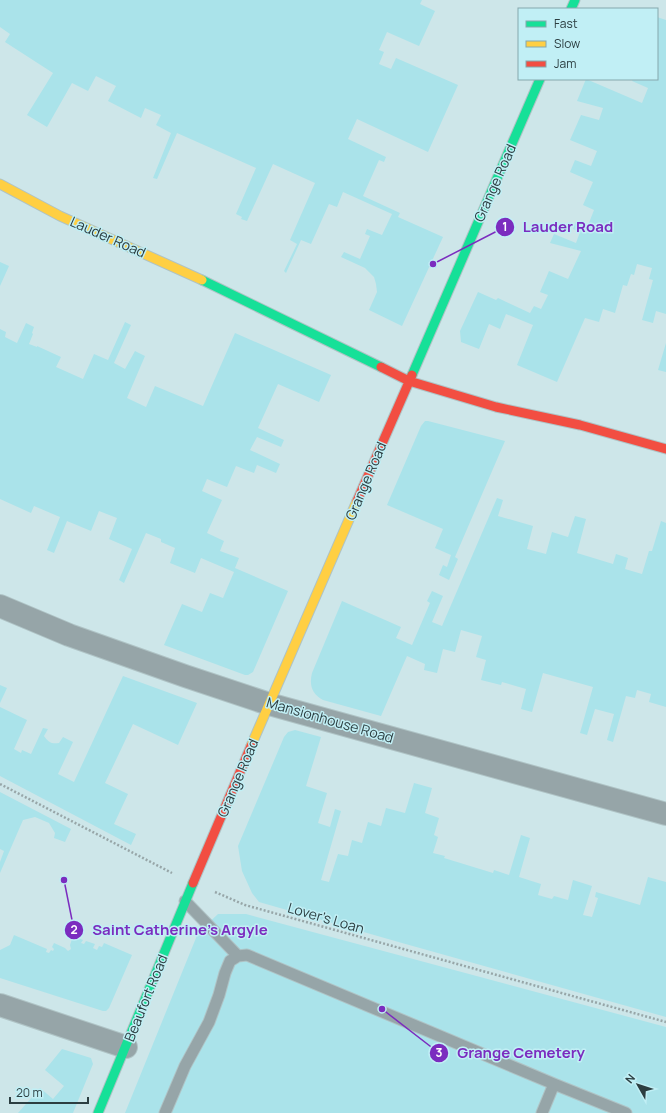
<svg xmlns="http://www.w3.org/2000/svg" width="666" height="1113" font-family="Manrope,sans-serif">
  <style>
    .green { fill: #aae3ea }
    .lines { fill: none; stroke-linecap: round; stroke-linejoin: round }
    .lane-casing { stroke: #afc3c5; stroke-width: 13 }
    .street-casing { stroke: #afc3c5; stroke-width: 24 }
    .fast-casing { stroke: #afc3c5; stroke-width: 11 }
    .slow-casing { stroke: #afc3c5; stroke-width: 11 }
    .jam-casing { stroke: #afc3c5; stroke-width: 11 }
    .path { stroke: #97a6a8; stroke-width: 2.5; stroke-dasharray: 2 2; stroke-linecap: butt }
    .lane { stroke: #96a5a8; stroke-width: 11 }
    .street { stroke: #96a5a8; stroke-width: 22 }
    .fast { stroke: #16e098; stroke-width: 9 }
    .slow { stroke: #ffcf43; stroke-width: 9 }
    .jam { stroke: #f24e42; stroke-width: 9 }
    .labels { text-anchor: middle; stroke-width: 3; stroke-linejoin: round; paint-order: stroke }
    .street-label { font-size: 14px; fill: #2c3e41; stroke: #c1eff5 }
    .leader { fill: none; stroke: #7b2cbf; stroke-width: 1.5 }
    .callout-dot { fill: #7b2cbf; stroke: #c1eff5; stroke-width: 1.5 }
    .mark-label { font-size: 12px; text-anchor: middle; font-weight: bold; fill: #fff }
    .callout-label { font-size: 15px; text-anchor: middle; font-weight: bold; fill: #7b2cbf; stroke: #c1eff5; stroke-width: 3; stroke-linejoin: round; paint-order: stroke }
  </style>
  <rect width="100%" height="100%" fill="#cde6e9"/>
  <path class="green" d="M0 0H422L420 4 435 11 419 46 387 32 379 50 384 52 379 64 391 69 396 58 458 85 428 152 357 119 348 139 386 157 384 162 379 160 363 196 400 213 398 217 443 237 402 326 369 310 377 292 376 284 374 277 365 268 341 257 344 252 360 259 370 236 365 234 367 229 382 235 392 214 343 192 337 207 329 204 311 244 301 240 286 273 284 271 297 244 290 240 315 183 273 164 247 221 241 219 242 217 236 214 256 168 177 133 157 179 153 178 171 133 156 125 161 115 145 108 141 118 108 101 116 86 96 76 88 91 72 83 47 127 27 115 53 73 5 42 10 34 0 27Z
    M657 17 666 20V314L656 311 653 323 642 320 653 280 649 279 652 268 637 264 634 275 631 274 627 286 623 285 615 313 603 309 599 322 585 318 557 382 517 365 533 325 506 314 500 329 489 324 479 349 461 342 460 331 478 292 496 300 498 298 530 313 534 306 541 309 548 295 540 292 549 271 568 279 581 251 550 243 554 234 576 243 580 232 573 229 576 221 580 223 579 225 587 228 594 210 583 205 593 182 570 172 575 160 591 166 597 151 570 140 581 115 599 120 603 108 577 101 586 79 642 103 648 88 632 81 633 79H657Z
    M0 262 9 266 0 286Z
    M125 322 131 325 114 363 125 369 135 351 145 356 127 398 146 407 155 386 203 406 235 333 331 375 319 402 278 384 258 428 284 440 281 447 257 437 250 450 280 464 276 473 257 465 254 473 236 466 227 487 207 479 202 491 222 500 207 533 224 541 220 551 239 558 235 568 288 591 253 672 248 675H245L164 645 182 604 202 612 210 593 223 598 234 572 201 558 195 573 170 563 175 548 161 542V539L146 533 124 583 119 580 132 549 109 539 117 518 99 511 91 531 67 521 54 553 47 550 60 517 34 506 31 513 0 499V329L6 332 5 337 17 343 26 323 34 327 32 333 33 334 29 344 37 347V346L61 357 56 367 83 379 94 354 108 360Z
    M666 343V372L658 370Z
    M425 421H428L505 441 455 557 458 559 449 580 439 575 443 565 447 567 451 555 435 548 443 529 387 505 421 426Z
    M497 498 503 500 498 516 533 526 527 549 546 554 552 532 568 537 575 516 586 519 577 553 613 564 616 554 628 558 625 569 642 574 649 551H652L661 521 666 523V707L649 702 651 694 637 690 635 698 626 696 613 742 607 740 614 714 595 709 587 735 580 733 593 687 543 673 532 712 521 709 526 689 502 682 501 685 481 680 486 660 476 657 482 636 461 630 455 652 443 649 437 673 424 670 425 664 407 656 381 716 323 700C312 694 309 685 312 673L342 601 401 627 396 638 412 645 430 603 427 601 432 591 443 596 432 622 442 626Z
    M123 676 197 703 178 745 133 724 105 783 128 794 114 824 136 834 131 845 0 776V707L27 720 14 749 21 753 22 750 31 754 43 728 48 729 44 736C49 743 52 744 59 743L63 737 73 742 58 774 74 782Z
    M0 685 7 688 0 703Z
    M295 730 321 737 306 786 327 793 318 823 330 827 335 809 341 811 321 880 329 882 338 854 348 856 352 840 362 843 368 822 381 826 386 808 405 813 414 783 432 788 425 813 439 818 434 835 438 837 433 853 445 856 444 858 493 873 494 870 509 875 521 835 530 838 519 877 541 884 538 895 552 899 554 896 568 900 573 880 592 886 583 915 592 917 598 898 595 897 596 892 640 905 648 877 666 882V1017L402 943 259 902 252 893 242 871 238 846 284 737 288 732Z
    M0 792 71 829 65 842 54 838 55 833 49 823 35 817 23 820 0 873V862L4 851 0 849Z
    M218 914H246L666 1027V1113H125L198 933Z
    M14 935 47 949 46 952 49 953 51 950 53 951 54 949 52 947 54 943 65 948 68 951 71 949 70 945 73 936 83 940 81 943 84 944 86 941 95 944 93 948 97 950 99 946 102 947 104 943 132 955 109 1008 106 1011H103L0 978V950L10 945Z
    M62 1049 91 1058 93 1064 73 1113H18L40 1088 53 1099 64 1086 45 1070Z"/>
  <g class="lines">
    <defs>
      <path id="lane" d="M238 956 247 955 554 1084 626 1113
        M165 1113 185 1066 209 1022 219 995 225 973 230 961 238 956 185 901
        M542 1113 554 1084"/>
      <path id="street" d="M0 606 69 635 185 676 269 704 666 814
        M0 1005 126 1047"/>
      <path id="fast" d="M571 9 575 0
        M202 280 381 367
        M412 375 540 79
        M98 1113 193 883"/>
      <path id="slow" d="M0 184 60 216 202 280
        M251 746 357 501"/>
      <path id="jam" d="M381 367 409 381 496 407 580 425 666 449
        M357 501 412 375
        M193 883 251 746"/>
    </defs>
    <use href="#lane" class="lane-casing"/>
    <use href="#street" class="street-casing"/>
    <use href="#fast" class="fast-casing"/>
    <use href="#slow" class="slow-casing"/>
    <use href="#jam" class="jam-casing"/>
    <path class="path" d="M0 784 172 873
      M215 892 245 905 666 1022"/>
    <use href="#lane" class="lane"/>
    <use href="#street" class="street"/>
    <use href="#fast" class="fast"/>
    <use href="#slow" class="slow"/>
    <use href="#jam" class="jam"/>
  </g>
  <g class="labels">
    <g class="street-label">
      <text transform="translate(495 183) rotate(-66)" y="5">Grange Road</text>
      <text transform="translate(108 237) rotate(24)" y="5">Lauder Road</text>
      <text transform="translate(366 481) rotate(-67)" y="5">Grange Road</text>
      <text transform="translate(330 720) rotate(16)" y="5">Mansionhouse Road</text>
      <text transform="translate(238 778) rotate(-67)" y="5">Grange Road</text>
      <text transform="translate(326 918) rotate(16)" y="5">Lover's Loan</text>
      <text transform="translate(146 998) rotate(-68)" y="5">Beaufort Road</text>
    </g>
  </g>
  <path class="leader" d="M433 264L505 227M64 880L74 930M382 1009L439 1053"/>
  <g class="callout-dot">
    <circle cx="433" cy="264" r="4"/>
    <circle cx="64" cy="880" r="4"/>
    <circle cx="382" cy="1009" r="4"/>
    <circle cx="505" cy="227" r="10"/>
    <circle cx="74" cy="930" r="10"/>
    <circle cx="439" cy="1053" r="10"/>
  </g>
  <g class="mark-label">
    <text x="505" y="231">1</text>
    <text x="74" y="934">2</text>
    <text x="439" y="1057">3</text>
  </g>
  <g class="callout-label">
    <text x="568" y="232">Lauder Road</text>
    <text x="180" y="935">Saint Catherine's Argyle</text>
    <text x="521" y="1058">Grange Cemetery</text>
  </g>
  <rect x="518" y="8" width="140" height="72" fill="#c1eff5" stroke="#85a8ad"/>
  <rect x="526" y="21" width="20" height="6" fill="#16e098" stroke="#85a8ad"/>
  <text x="554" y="28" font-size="12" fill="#2c3e41">Fast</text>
  <rect x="526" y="41" width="20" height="6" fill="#ffcf43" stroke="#85a8ad"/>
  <text x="554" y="48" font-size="12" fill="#2c3e41">Slow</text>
  <rect x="526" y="61" width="20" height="6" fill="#f24e42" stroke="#85a8ad"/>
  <text x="554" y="68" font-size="12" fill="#2c3e41">Jam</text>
  <g transform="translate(638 1085) rotate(309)" stroke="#c1eff5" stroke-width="3" paint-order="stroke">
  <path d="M0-3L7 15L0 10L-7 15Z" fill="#2c3e41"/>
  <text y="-6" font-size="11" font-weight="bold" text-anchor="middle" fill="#2c3e41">N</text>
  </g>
  <path d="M10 1097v6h78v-6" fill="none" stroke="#2c3e41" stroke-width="2"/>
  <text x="16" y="1097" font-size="12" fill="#2c3e41" stroke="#c1eff5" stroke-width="3" paint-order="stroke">20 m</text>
</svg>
